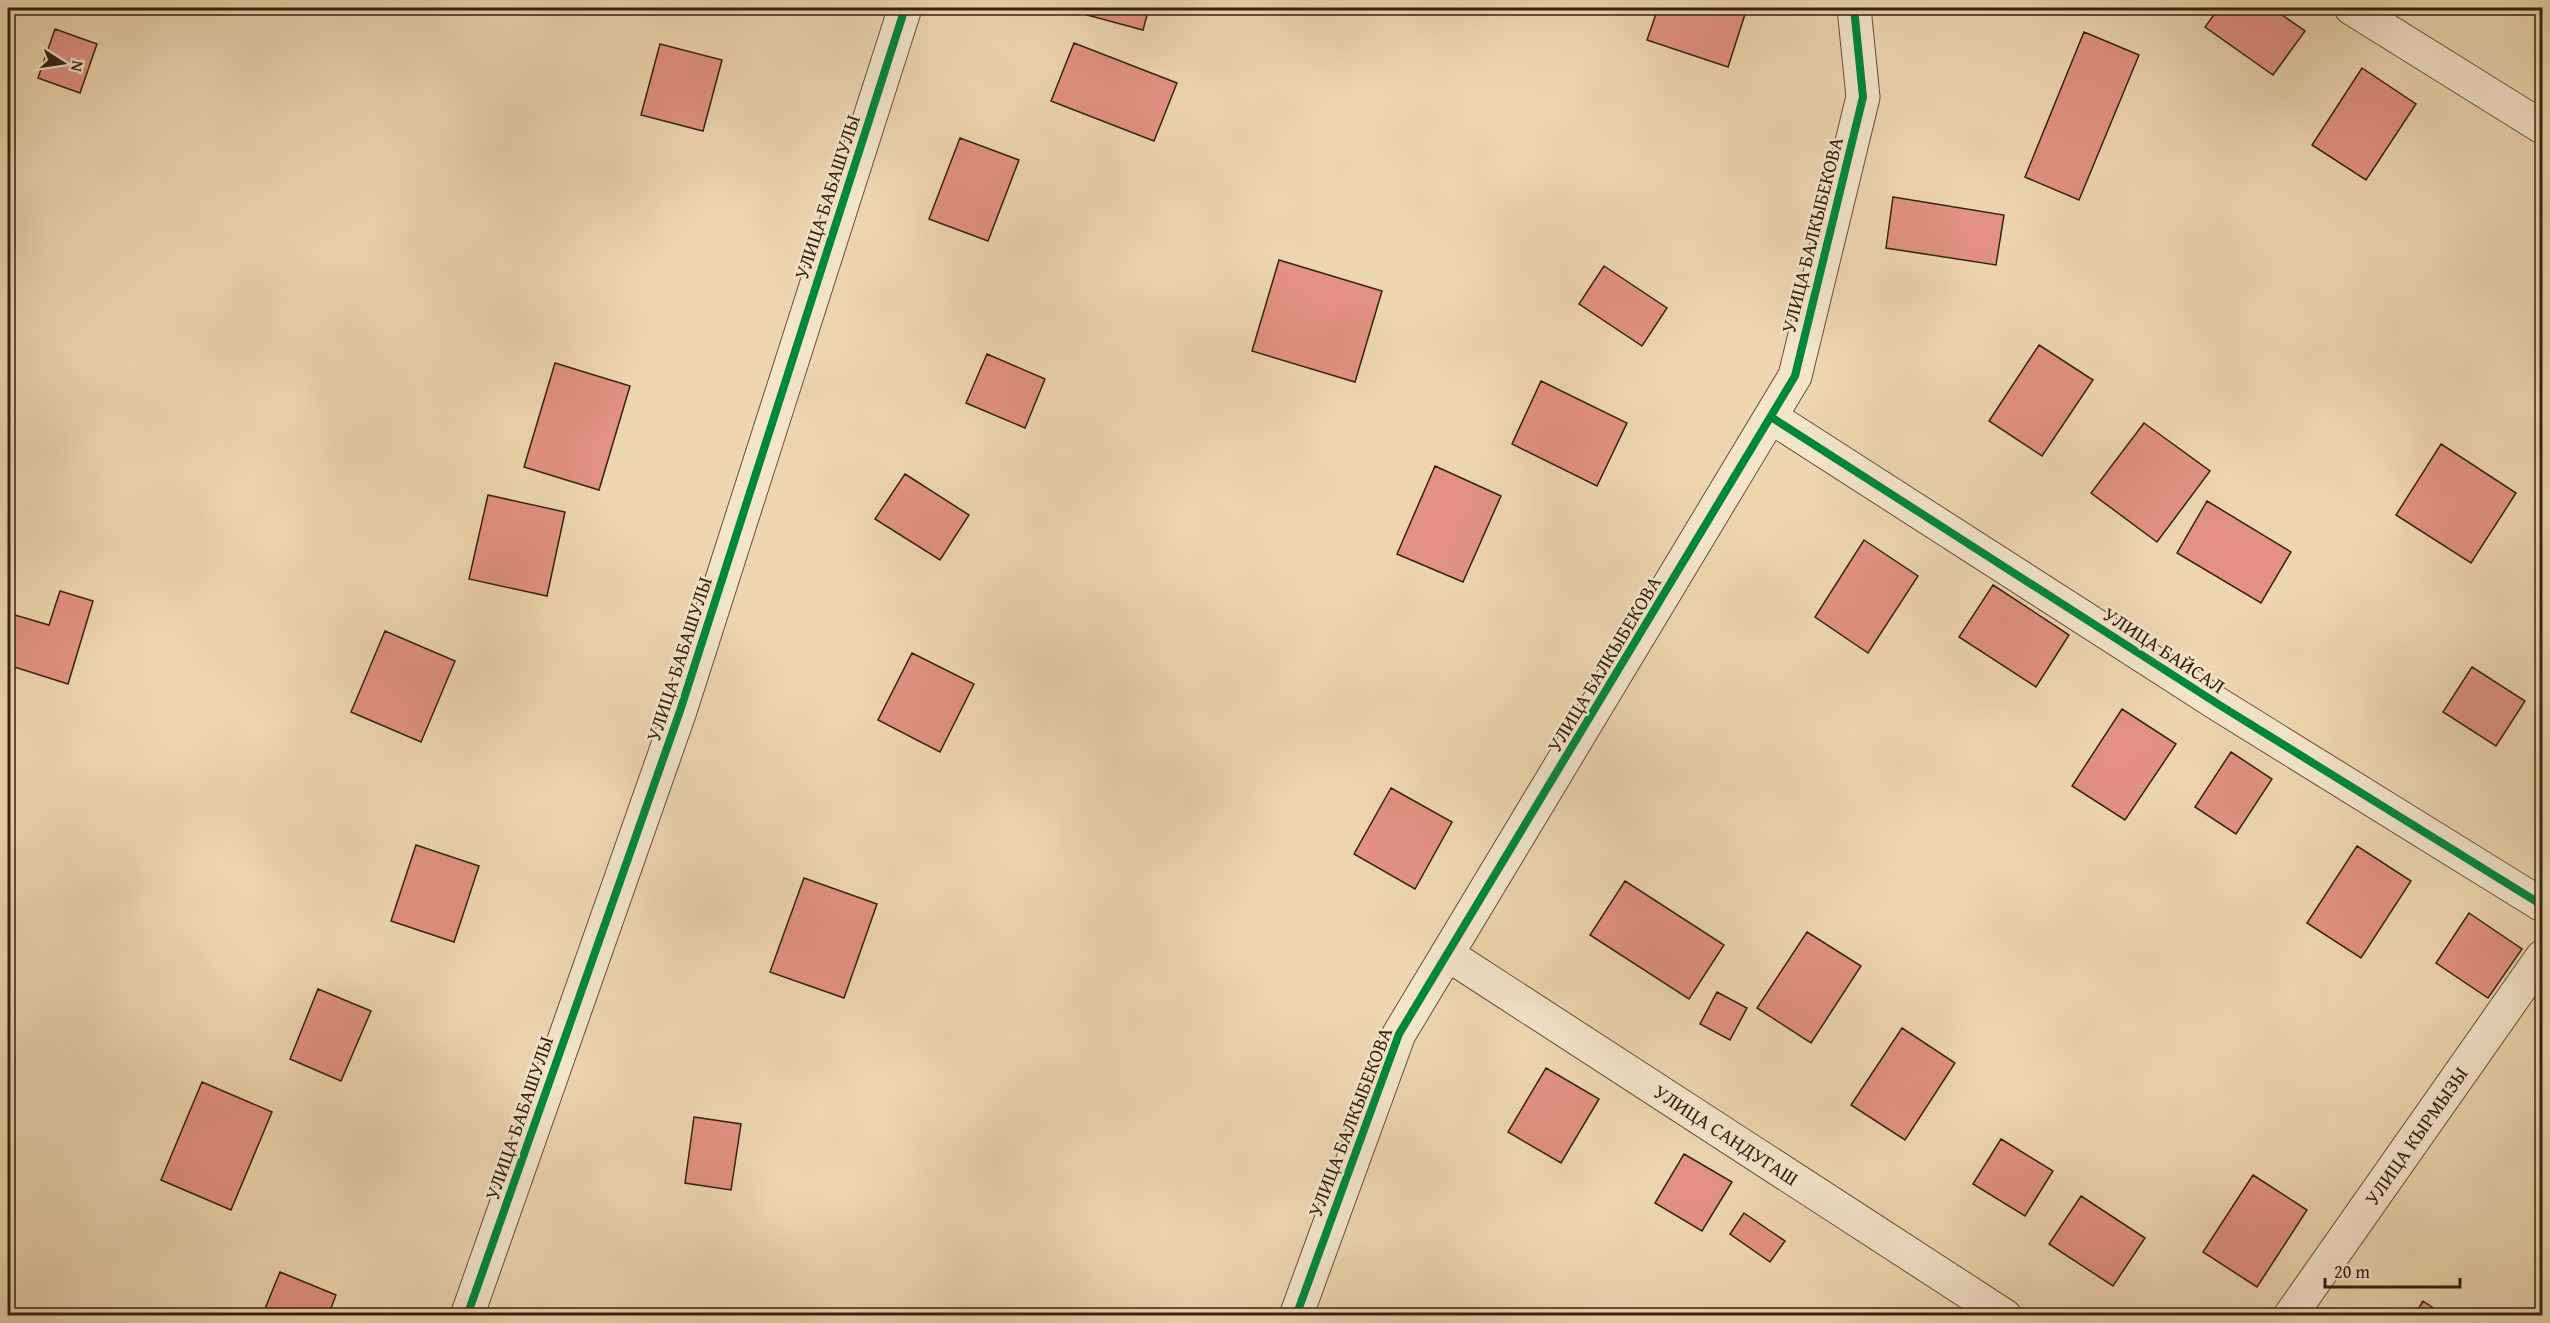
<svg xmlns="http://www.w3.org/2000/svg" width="2550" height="1323" font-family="'Gentium Book Plus',serif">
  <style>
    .building { fill: #e29182; stroke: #332210; stroke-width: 1.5 }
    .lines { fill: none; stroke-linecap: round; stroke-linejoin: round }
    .minor-casing { stroke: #624f38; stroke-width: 35 }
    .minor { stroke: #f3e4ca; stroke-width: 33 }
    .cycleway-casing { stroke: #f3e4ca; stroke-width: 11 }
    .cycleway { stroke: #00873e; stroke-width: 8 }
    .labels { text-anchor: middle; stroke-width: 5; stroke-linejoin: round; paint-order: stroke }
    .street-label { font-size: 20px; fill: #332210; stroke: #f3e4ca }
  </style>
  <rect width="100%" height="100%" fill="#edd6ae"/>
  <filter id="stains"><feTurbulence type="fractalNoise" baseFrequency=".00333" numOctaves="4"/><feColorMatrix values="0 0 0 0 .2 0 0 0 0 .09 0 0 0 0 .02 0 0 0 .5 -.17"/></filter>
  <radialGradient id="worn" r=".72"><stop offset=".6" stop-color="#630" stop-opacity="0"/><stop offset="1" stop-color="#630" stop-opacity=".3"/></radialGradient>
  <path class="building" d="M1089 8H1149L1143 30 1087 15Z
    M1658 8H1747L1728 67 1647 40Z
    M1913 8H2036L1913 12Z
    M2219 8H2272L2305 31 2273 75 2205 27Z
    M55 29 97 44 80 93 38 78Z
    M2084 32 2139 55 2079 200 2025 177Z
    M1074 43 1177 83 1154 141 1051 101Z
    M660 44 722 60 703 131 641 115Z
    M2362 68 2416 104 2366 180 2312 145Z
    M960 138 1019 160 988 241 929 219Z
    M1893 197 2004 215 1996 265 1886 248Z
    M1279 260 1382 291 1355 382 1252 351Z
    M1604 266 1667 308 1642 346 1579 304Z
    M2039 345 2093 380 2042 456 1989 421Z
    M987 354 1045 379 1025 428 966 403Z
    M555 363 630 386 599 490 524 467Z
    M1541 381 1627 423 1597 486 1512 444Z
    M2144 423 2210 471 2157 542 2091 493Z
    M2441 444 2516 493 2471 563 2396 515Z
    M1435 466 1501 496 1463 582 1397 554Z
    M905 474 969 515 940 560 875 519Z
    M488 495 565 512 547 596 469 579Z
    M2207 501 2291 552 2261 603 2177 553Z
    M1864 540 1918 576 1868 653 1815 617Z
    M1993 585 2069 635 2036 687 1959 637Z
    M60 591 93 601 68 684 8 665V613L49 625Z
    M385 631 455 661 421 742 351 712Z
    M912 653 974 684 940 752 878 720Z
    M2472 667 2525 701 2496 746 2443 712Z
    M2122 709 2176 744 2125 820 2072 786Z
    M2231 752 2272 779 2236 834 2195 807Z
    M1391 788 1452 822 1415 889 1354 854Z
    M416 845 479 866 454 942 391 921Z
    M2357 846 2411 881 2361 958 2307 923Z
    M804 878 877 904 844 998 770 972Z
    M1625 881 1724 945 1689 999 1590 935Z
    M2469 913 2522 949 2488 998 2436 963Z
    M1807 932 1861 966 1811 1043 1757 1008Z
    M318 989 371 1011 341 1081 290 1059Z
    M1717 992 1747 1008 1730 1040 1700 1024Z
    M1902 1028 1955 1063 1905 1140 1851 1105Z
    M1546 1068 1599 1099 1561 1163 1508 1132Z
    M202 1082 272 1112 231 1210 161 1180Z
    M694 1117 741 1124 731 1190 685 1183Z
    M2001 1139 2053 1171 2025 1216 1973 1184Z
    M1684 1154 1732 1182 1702 1231 1655 1203Z
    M2253 1175 2307 1210 2257 1287 2203 1252Z
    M2081 1196 2145 1238 2113 1286 2049 1244Z
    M1744 1213 1785 1241 1770 1262 1730 1234Z
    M280 1272 336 1295 328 1316H262Z
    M2423 1301 2445 1316H2414Z"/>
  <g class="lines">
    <defs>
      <path id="minor" d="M2351 8 2542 127
        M1771 417 2221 706 2542 905
        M1447 954 2005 1316
        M467 1316 680 711 905 8
        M1296 1316 1399 1034 1795 376 1863 97 1854 8
        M2290 1316 2542 957"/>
    </defs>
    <use href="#minor" class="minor-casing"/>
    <use href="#minor" class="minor"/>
    <defs>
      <path id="cycleway" d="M1771 417 2221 706 2542 905
        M467 1316 680 711 905 8
        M1296 1316 1399 1034 1795 376 1863 97 1854 8"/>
    </defs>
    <use href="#cycleway" class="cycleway-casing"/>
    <use href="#cycleway" class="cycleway"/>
  </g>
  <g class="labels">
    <g class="street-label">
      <text transform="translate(827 197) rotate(-72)" y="7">УЛИЦА БАБАШУЛЫ</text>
      <text transform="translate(1812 235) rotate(-76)" y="7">УЛИЦА БАЛКЫБЕКОВА</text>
      <text transform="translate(2164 650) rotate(33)" y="7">УЛИЦА БАЙСАЛ</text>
      <text transform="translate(679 659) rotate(-72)" y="7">УЛИЦА БАБАШУЛЫ</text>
      <text transform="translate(1604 664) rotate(-59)" y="7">УЛИЦА БАЛКЫБЕКОВА</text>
      <text transform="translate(519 1118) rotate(-71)" y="7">УЛИЦА БАБАШУЛЫ</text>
      <text transform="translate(1350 1122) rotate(-69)" y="7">УЛИЦА БАЛКЫБЕКОВА</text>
      <text transform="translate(1726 1135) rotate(33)" y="7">УЛИЦА САНДУГАШ</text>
      <text transform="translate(2416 1136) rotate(-55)" y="7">УЛИЦА КЫРМЫЗЫ</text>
    </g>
  </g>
  <rect width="2550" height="1323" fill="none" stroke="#edd6ae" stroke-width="30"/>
  <rect x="9" y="9" width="2532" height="1305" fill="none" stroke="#332210" stroke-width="3"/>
  <rect x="15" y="15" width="2520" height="1293" fill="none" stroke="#332210" stroke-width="1.5"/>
  <g transform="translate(63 63) rotate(102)" stroke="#f3e4ca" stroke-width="4.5" paint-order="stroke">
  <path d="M0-4.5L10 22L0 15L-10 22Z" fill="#332210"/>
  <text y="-9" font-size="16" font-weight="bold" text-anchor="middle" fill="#332210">N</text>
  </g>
  <path d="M2325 1278v9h135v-9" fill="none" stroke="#332210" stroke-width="3"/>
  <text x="2334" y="1278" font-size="18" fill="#332210" stroke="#f3e4ca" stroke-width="4.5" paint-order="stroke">20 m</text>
  <rect width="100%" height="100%" filter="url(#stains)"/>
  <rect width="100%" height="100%" fill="url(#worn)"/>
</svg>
